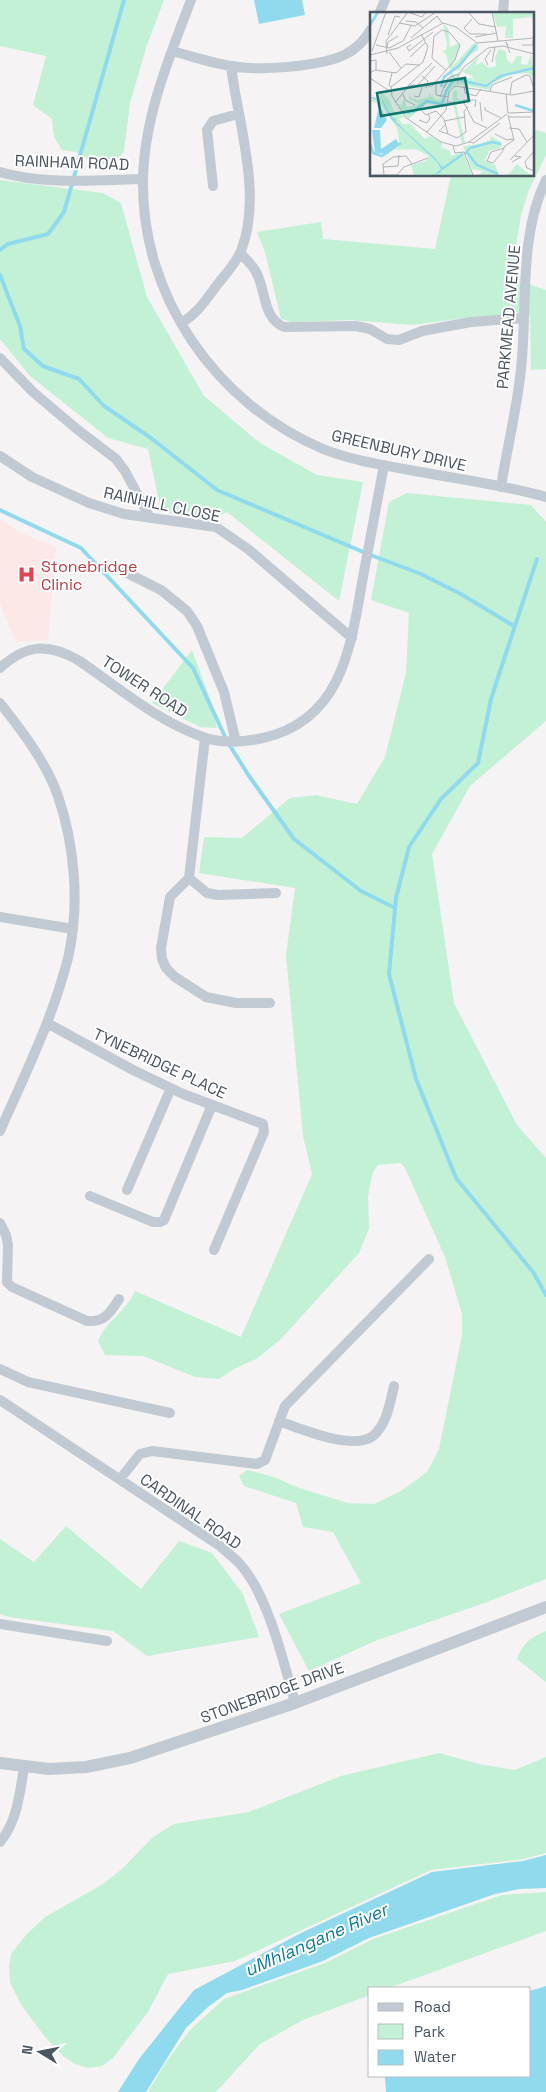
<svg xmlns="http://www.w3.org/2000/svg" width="546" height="2092" font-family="'Space Grotesk',sans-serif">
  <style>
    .medical { fill: #fce8e6 }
    .green { fill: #c3f1d5 }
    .water { fill: #90daee }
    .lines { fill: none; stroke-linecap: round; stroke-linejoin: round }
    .stream { stroke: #90daee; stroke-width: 4 }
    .minor { stroke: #c1cad2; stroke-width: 10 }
    .tertiary { stroke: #c1cad2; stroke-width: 12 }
    .labels { text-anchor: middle; stroke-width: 4; stroke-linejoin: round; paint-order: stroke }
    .street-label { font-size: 16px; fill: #4a5661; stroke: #fff }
    .health-label { font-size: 16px; fill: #be3a42; stroke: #fff; text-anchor: start }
    .water-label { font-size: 18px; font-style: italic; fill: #0c7c9b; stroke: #fff }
    .inset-river { fill: none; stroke: #90daee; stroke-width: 2.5 }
    .inset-road { fill: none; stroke: #b1b4b9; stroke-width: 1 }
    .view { fill: #0f766e; fill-opacity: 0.15; stroke: #0f766e; stroke-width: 2.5 }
    .inset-edge { fill: none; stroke: #4a5661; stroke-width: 2.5 }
  </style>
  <rect width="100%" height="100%" fill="#f5f3f3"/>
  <path class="medical" d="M0 520 21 533 56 547 48 640 16 642 0 603Z"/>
  <path class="green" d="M0 0H164L147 45 130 103 124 151 115 164 93 163 77 152 62 150 54 137 52 119 33 105 46 56 0 46Z
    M532 129 546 133V155L529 190 521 215 517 239 514 279 546 290V369L531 370 530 315 465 318 412 325 350 320 292 322 281 319 265 252 257 232 321 222 323 239 435 249 451 175H532Z
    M0 180 103 193 121 203 147 297 204 396 260 443 317 475 363 482 339 601 227 512 209 521 161 511 148 449 108 438 30 376 0 339Z
    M407 493 531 505 546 522V721L470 786 432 854 454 1003 517 1125 546 1158V1579L487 1602 375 1641 309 1671 279 1614 361 1583 333 1532 303 1527 296 1503 244 1486 239 1476 247 1470 274 1477 299 1488 348 1503 374 1504 401 1491 427 1472 439 1449 462 1335V1314L445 1257 405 1168 401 1163 378 1165 373 1172 368 1196 369 1229 359 1253 280 1340 256 1359 234 1369 219 1379 195 1377 143 1356 105 1355 98 1341C106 1321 125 1313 135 1291L241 1337 312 1174 303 1136 286 955 295 888 199 873 204 837 242 838 290 798 316 795 357 804 385 757 406 673 409 613 371 600 389 502Z
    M192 650 210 699 217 728 200 727 152 703Z
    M66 1526 141 1589 179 1541 212 1553 243 1594 259 1637 147 1656 113 1631 9 1617 0 1614V1539L34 1562Z
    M546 1631V1682L517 1659C524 1642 530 1638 546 1631Z
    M439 1753 479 1764 515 1770 546 1757V1853L524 1859 431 1870 235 1961 168 1974 148 2012 113 2058 102 2066 88 2068 75 2064 63 2056 45 2037 22 2006 10 1983 9 1967 11 1954 26 1935 45 1917 103 1884 122 1869 153 1837 174 1824 249 1812 341 1776Z
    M546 1892V1931L389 1988H370V1995L303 2020 260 2044 216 2092H148L164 2065 190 2030 224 1999 325 1963 373 1939 502 1895Z"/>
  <path class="water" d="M254 0H302L305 15 259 24Z
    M546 1855V1888L519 1889 495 1894 369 1938 323 1961 242 1990 227 1993 208 2007 186 2028 146 2092H118L139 2059 194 1990 301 1933 432 1872 523 1861Z
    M546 1986V2092H386L385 2076H530V1991Z"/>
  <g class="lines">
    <path class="stream" d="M0 250 8 244 48 234 64 212 124 0
      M0 275 20 326 24 349 43 366 79 379 104 406 151 438 217 490 368 554 421 574 461 594 514 626
      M0 510 81 548 193 668 227 741 249 776 294 839 361 891 395 908
      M537 559 491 699 478 763 441 799 409 847 396 898 389 974 416 1079 456 1178 533 1272 546 1295"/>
    <path class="minor" d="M191 0C169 58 144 117 143 180 141 296 216 404 323 449 348 459 377 464 404 469 451 478 500 484 546 497
      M379 14 385 0
      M503 14 504 0
      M172 51C191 56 211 63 231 66 259 71 318 67 344 55 355 50 365 40 371 29
      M0 172C43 185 98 180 143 179
      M213 186 207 130 213 121 238 114
      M240 253C246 259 254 266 257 274 266 292 263 318 284 327L356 326 370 329 387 339 399 340 422 331 471 322 524 318
      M181 323C198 313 205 301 217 285 225 275 236 263 241 251 263 196 238 123 231 66
      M0 358 33 392 78 430 116 459 125 471 150 518
      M0 456 32 477 89 503 124 514 216 527 248 549 352 638
      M501 487C507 448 517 409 521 369 528 307 518 238 546 180
      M125 572 161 590 187 611 197 626 224 692 236 742
      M0 668C26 644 48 643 78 660 118 687 157 721 203 737 222 744 244 742 263 738 343 720 351 645 363 577 370 540 377 503 384 465
      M0 703C22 731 46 762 58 796 75 846 80 906 68 958 53 1018 25 1074 0 1131
      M205 738 189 878 170 897 161 948 162 959 166 968 175 977 206 997 236 1003H270
      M189 878 207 893 218 895 276 893
      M0 917 73 929
      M47 1023 133 1070 183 1094 263 1124 264 1132 214 1250
      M127 1190 171 1088
      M90 1196 153 1222H160L164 1220 212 1105
      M0 1223 6 1235 8 1245 7 1282 12 1287 87 1321C105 1322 110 1313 119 1299
      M0 1369 28 1382 170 1413
      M0 1400 220 1546C226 1552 234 1557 240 1564 268 1595 284 1663 295 1703
      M279 1421C301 1429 353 1451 373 1436 387 1424 390 1403 394 1386
      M120 1479 140 1454 152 1451 257 1464 265 1460 285 1406 429 1259
      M0 1624 107 1641
      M0 1842C17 1822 20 1793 24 1767"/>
    <path class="tertiary" d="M0 1763 49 1769 86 1767 130 1758 295 1703 546 1607"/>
  </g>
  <defs>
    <symbol id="hospital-bare" viewBox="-9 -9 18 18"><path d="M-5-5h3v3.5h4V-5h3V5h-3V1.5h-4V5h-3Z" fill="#e0444e" stroke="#fff" stroke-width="2.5" paint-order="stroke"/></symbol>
  </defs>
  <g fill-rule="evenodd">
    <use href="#hospital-bare" x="14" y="562" width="25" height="25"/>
  </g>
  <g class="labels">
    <g class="street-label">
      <text transform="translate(72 162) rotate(2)" y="6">RAINHAM ROAD</text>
      <text transform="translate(508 317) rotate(-85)" y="6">PARKMEAD AVENUE</text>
      <text transform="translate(399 450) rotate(13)" y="6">GREENBURY DRIVE</text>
      <text transform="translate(162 504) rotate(12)" y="6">RAINHILL CLOSE</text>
      <text transform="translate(145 686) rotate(33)" y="6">TOWER ROAD</text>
      <text transform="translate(160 1063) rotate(25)" y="6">TYNEBRIDGE PLACE</text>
      <text transform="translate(191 1511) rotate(35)" y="6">CARDINAL ROAD</text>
      <text transform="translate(272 1692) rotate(-20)" y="6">STONEBRIDGE DRIVE</text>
    </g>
    <g class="health-label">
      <text x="41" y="572">Stonebridge<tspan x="41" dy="18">Clinic</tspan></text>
    </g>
    <g class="water-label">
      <text transform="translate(316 1940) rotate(-24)" y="6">uMhlangane River</text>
    </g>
  </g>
  <g transform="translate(370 12)">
    <rect width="164" height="164" fill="#f5f3f3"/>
    <path d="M123 0H164V8L160 5 143 7V26H135L136 14 127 15ZM73 12 78 16 80 35 89 31 90 35 82 55 104 31 108 32V38L93 47 90 58 83 59V62H88L87 72 80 77 77 85H72L82 65 76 42 72 39 76 38 77 33ZM129 37 136 39 137 48 142 52 147 44H152L151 52 157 53 161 43 164 66 158 61 141 62 122 71 119 78 89 72 93 66H102V70L103 64 92 60 109 44 105 54 112 50 119 56 126 54 125 45ZM87 78V86L93 89 86 92 95 130 92 132 83 91V80ZM39 80 41 86 48 88 59 85V81L66 88 76 86V93L56 92 38 107 27 91 31 93 34 87 37 95 49 92 39 87ZM12 81 19 87 25 102 29 100 34 105 29 107 32 112H40L55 127 60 124 72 131 71 135 80 139 81 144 93 140 102 163H44L41 153 56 149 59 144 45 137 26 138 30 133 27 116 11 92 0 89 3 86 12 90 21 105 19 98 9 85ZM121 124 131 130 132 135 119 139 115 148 125 153 129 163H108L113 159 102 157 93 134 110 132 120 128ZM147 152 159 162 164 163H138Z" fill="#c3f1d5"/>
    <path d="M3 85 13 89 22 105 26 107V110L29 112 34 118 66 147 73 156 70 161 64 163 71 157 67 150 21 107 12 89 0 86ZM11 97 17 108 11 116H4L8 99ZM2 118H10L11 137 26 127 29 132 17 142 5 141Z" fill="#90daee"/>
    <path class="inset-river" d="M0 13 8 0M71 75 74 65 90 53 106 33M72 92 76 79 84 67 116 74 131 64 164 56M145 93 164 99M33 101 43 100 57 89 75 93M0 131 3 141 12 144 31 131M97 140 107 153 128 162M95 142 100 136 122 130 131 132M72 157 93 142"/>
    <path class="inset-road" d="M38 0 52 5 56 0M98 0 109 12 126 15M122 0 128 29M102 7 94 16 100 22H117M36 9 46 10 53 16M29 11 45 14 66 0M51 22 58 35 53 50 21 75 22 84 35 105 71 130 86 134 99 130 137 102M18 23 25 4 30 5M105 25 127 21M41 26 67 4 72 11M6 33 19 36 33 29 41 14M41 33 37 35 39 39 63 20M152 33H163V28M138 34 136 30 140 41M17 35 18 30 28 24M2 39 16 0M19 40 31 56M17 42 16 29 38 0M0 43 28 36 73 11 86 15 107 31 164 26M40 45 56 30M0 49 6 48V58M122 50 125 35M118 53 115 47 121 38M0 61 5 58 26 61 36 52 50 53M52 64 58 69 56 76M0 66 21 80M66 70V83L78 85M39 73 62 51M88 73V64L94 55 118 36 133 34 164 42M47 74 65 54M94 74 95 81 106 84 111 77M21 75 19 73 22 61M74 76 82 63M120 79 122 73 142 65M33 82 35 88 45 93M136 82 138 101 164 100M140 82 142 70 156 63 160 64 164 77M44 84 49 85 52 75M70 85 77 67 90 61M93 88H106L105 95M78 90 94 91 104 110 117 116M110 90 112 109M25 91 39 73 62 74 85 48 90 33 79 20 72 18 64 24 62 46 76 58M115 95V98L131 106M52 99 56 103 66 99 74 107 78 122 87 126 96 120 94 99 98 95M138 103 144 128M139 105H161M49 108 57 111 60 106 58 102M74 109 95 105M75 113 69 119 78 122M139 116 149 117 157 130M57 120 76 98 79 80 85 74 142 83 164 79M125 122 137 128 143 127M99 130 104 131 130 111M83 134 85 141 94 140 103 163M134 136 121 140 117 149 123 151 132 140 135 134 144 128M164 139 155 150 157 156 164 159M140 148 164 123M142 150 151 145 145 144M13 155 28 154 29 143M4 163H27M14 163 13 152 23 145 36 144 42 152M27 163 34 155 58 146"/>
    <path class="view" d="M95 66 99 89 11 104 7 81Z"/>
    <rect width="164" height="164" class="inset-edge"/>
  </g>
  <rect x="368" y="1987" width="162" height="90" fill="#ffffff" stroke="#b7bbc0"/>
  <rect x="378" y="2003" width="25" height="8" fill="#c1cad2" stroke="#b7bbc0"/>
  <text x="414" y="2012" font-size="15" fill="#4a5661">Road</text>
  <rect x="378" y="2024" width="25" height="15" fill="#c3f1d5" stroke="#b7bbc0"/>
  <text x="414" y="2037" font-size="15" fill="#4a5661">Park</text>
  <rect x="378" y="2050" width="25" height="15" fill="#90daee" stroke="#b7bbc0"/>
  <text x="414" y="2062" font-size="15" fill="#4a5661">Water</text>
  <g transform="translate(40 2052) rotate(280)" stroke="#ffffff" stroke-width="4" paint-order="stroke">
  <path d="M0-4L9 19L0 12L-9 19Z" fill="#4a5661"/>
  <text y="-8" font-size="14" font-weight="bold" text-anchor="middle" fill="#4a5661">N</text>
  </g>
</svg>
